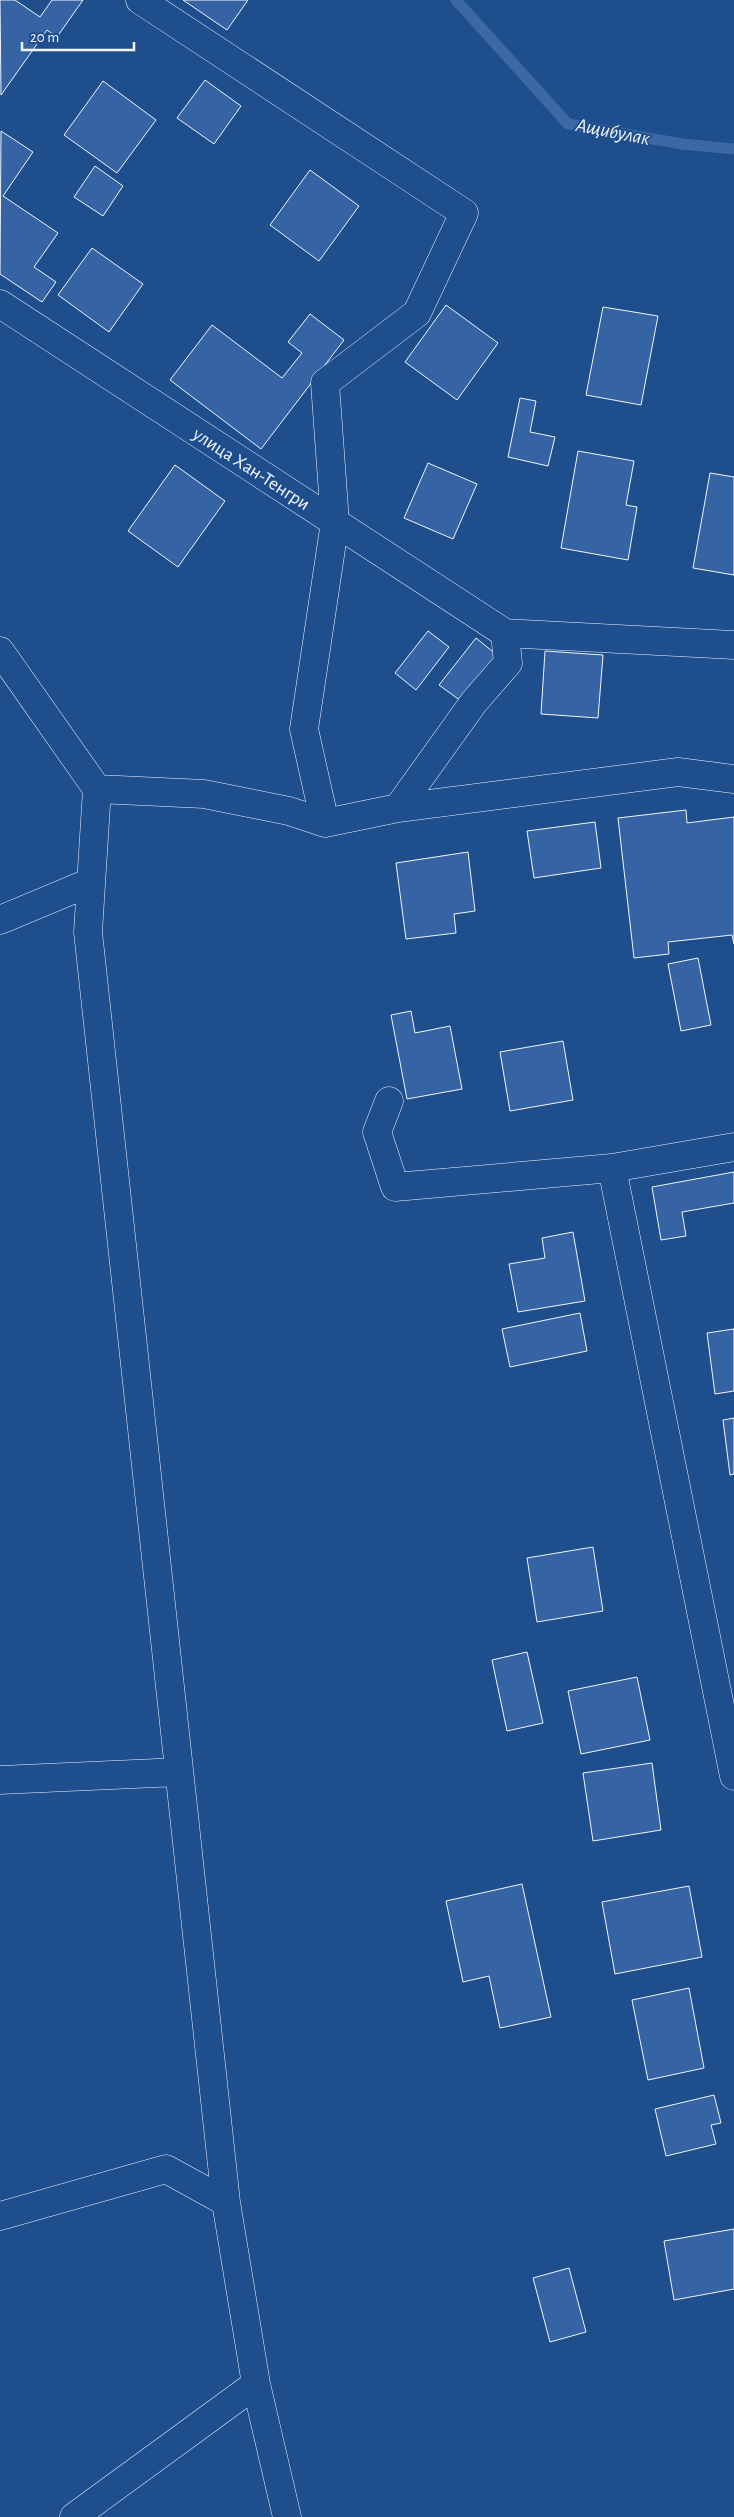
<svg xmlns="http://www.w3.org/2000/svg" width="734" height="2517" font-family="'Alegreya Sans',sans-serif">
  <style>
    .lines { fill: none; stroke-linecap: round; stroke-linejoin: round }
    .stream { stroke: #3b69a3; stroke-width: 11 }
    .building { fill: #3563a3; stroke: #f2f6ff }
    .minor-casing { stroke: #f2f6ff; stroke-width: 29 }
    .minor { stroke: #1f4e8c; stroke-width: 28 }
    .labels { text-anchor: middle; stroke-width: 4; stroke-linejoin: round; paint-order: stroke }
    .street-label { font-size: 19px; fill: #f2f6ff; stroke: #1f4e8c }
    .water-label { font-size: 20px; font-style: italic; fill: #f2f6ff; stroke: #1f4e8c }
  </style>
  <rect width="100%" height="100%" fill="#1f4e8c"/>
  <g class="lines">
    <path class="stream" d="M456 0 568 124 682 144 734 149"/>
  </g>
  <path class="building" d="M0 0H15L40 17 52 0H83L57 37 47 30 1 95Z
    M183 0H248L227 30Z
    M205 80 241 106 214 144 177 118Z
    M103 81 156 120 117 173 64 135Z
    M1 131 33 152 3 196 58 233 34 267 56 282 42 302 0 274Z
    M95 166 123 186 103 216 74 197Z
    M310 170 359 206 319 261 270 225Z
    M92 248 143 284 109 332 58 295Z
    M446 305 498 343 457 400 405 362Z
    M603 307 658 316 641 405 586 395Z
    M310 314 344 340 261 449 170 380 212 325 282 378 302 353 288 342Z
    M520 398 536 401 530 432 555 437 548 466 508 457Z
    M578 451 634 461 626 505 637 507 628 560 561 548Z
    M428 463 477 484 453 539 404 518Z
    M175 465 225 501 178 567 128 531Z
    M710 473 734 477V575L693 568Z
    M428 631 449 647 416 690 395 673Z
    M476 638 497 655 461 701 439 685Z
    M545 651 603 655 598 718 541 714Z
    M686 810 687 823 734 817V944L732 935 668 942 669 954 634 958 618 818Z
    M595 822 601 868 534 878 527 831Z
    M468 852 475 911 454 914 456 933 406 939 396 863Z
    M698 958 711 1025 681 1031 668 964Z
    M411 1011 415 1033 450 1026 462 1089 407 1099 391 1015Z
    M563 1041 573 1100 510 1111 500 1052Z
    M734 1172V1203L682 1212 686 1236 661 1240 652 1187Z
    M573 1232 585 1301 518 1312 509 1264 545 1258 542 1238Z
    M580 1313 587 1351 510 1367 502 1329Z
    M734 1329V1391L715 1394 707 1333Z
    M734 1418V1474L730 1475 723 1420Z
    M593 1547 603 1611 537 1622 527 1558Z
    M527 1652 543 1723 507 1731 492 1660Z
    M637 1677 650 1740 581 1754 568 1691Z
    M652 1763 661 1830 593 1841 583 1773Z
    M522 1884 551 2017 500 2028 489 1976 463 1982 446 1901Z
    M689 1886 702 1957 615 1974 602 1902Z
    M689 1988 704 2068 648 2080 632 2000Z
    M714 2095 721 2123 711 2125 716 2144 666 2156 655 2109Z
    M734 2229V2289L674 2300 664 2241Z
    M569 2268 586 2332 550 2342 533 2278Z"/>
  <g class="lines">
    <defs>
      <path id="minor" d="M140 0 464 213 417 313 325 383 335 522 304 729 325 823
        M0 304 505 633
        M505 633 734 645
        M0 651 97 789 88 932 226 2202 256 2384 287 2517
        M97 789 204 794 289 811 325 823 398 808 474 702 508 663 505 633
        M398 808 678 772 734 779
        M0 920 91 882
        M389 1101 377 1132 395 1187 612 1168 734 1776
        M612 1168 734 1147
        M0 1780 179 1772
        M0 2216 166 2169 226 2202
        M74 2517 256 2384"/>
    </defs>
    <use href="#minor" class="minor-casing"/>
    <use href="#minor" class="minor"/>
  </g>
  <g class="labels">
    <g class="street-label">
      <text transform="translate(252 468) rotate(33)" y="7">улица Хан-Тенгри</text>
    </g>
    <g class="water-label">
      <text transform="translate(613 131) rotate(11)" y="7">Ащибулак</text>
    </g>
  </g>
  <path d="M22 42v8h112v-8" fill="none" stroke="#f2f6ff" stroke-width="2.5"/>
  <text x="30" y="42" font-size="15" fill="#f2f6ff" stroke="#1f4e8c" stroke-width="4" paint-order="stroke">20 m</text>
</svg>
